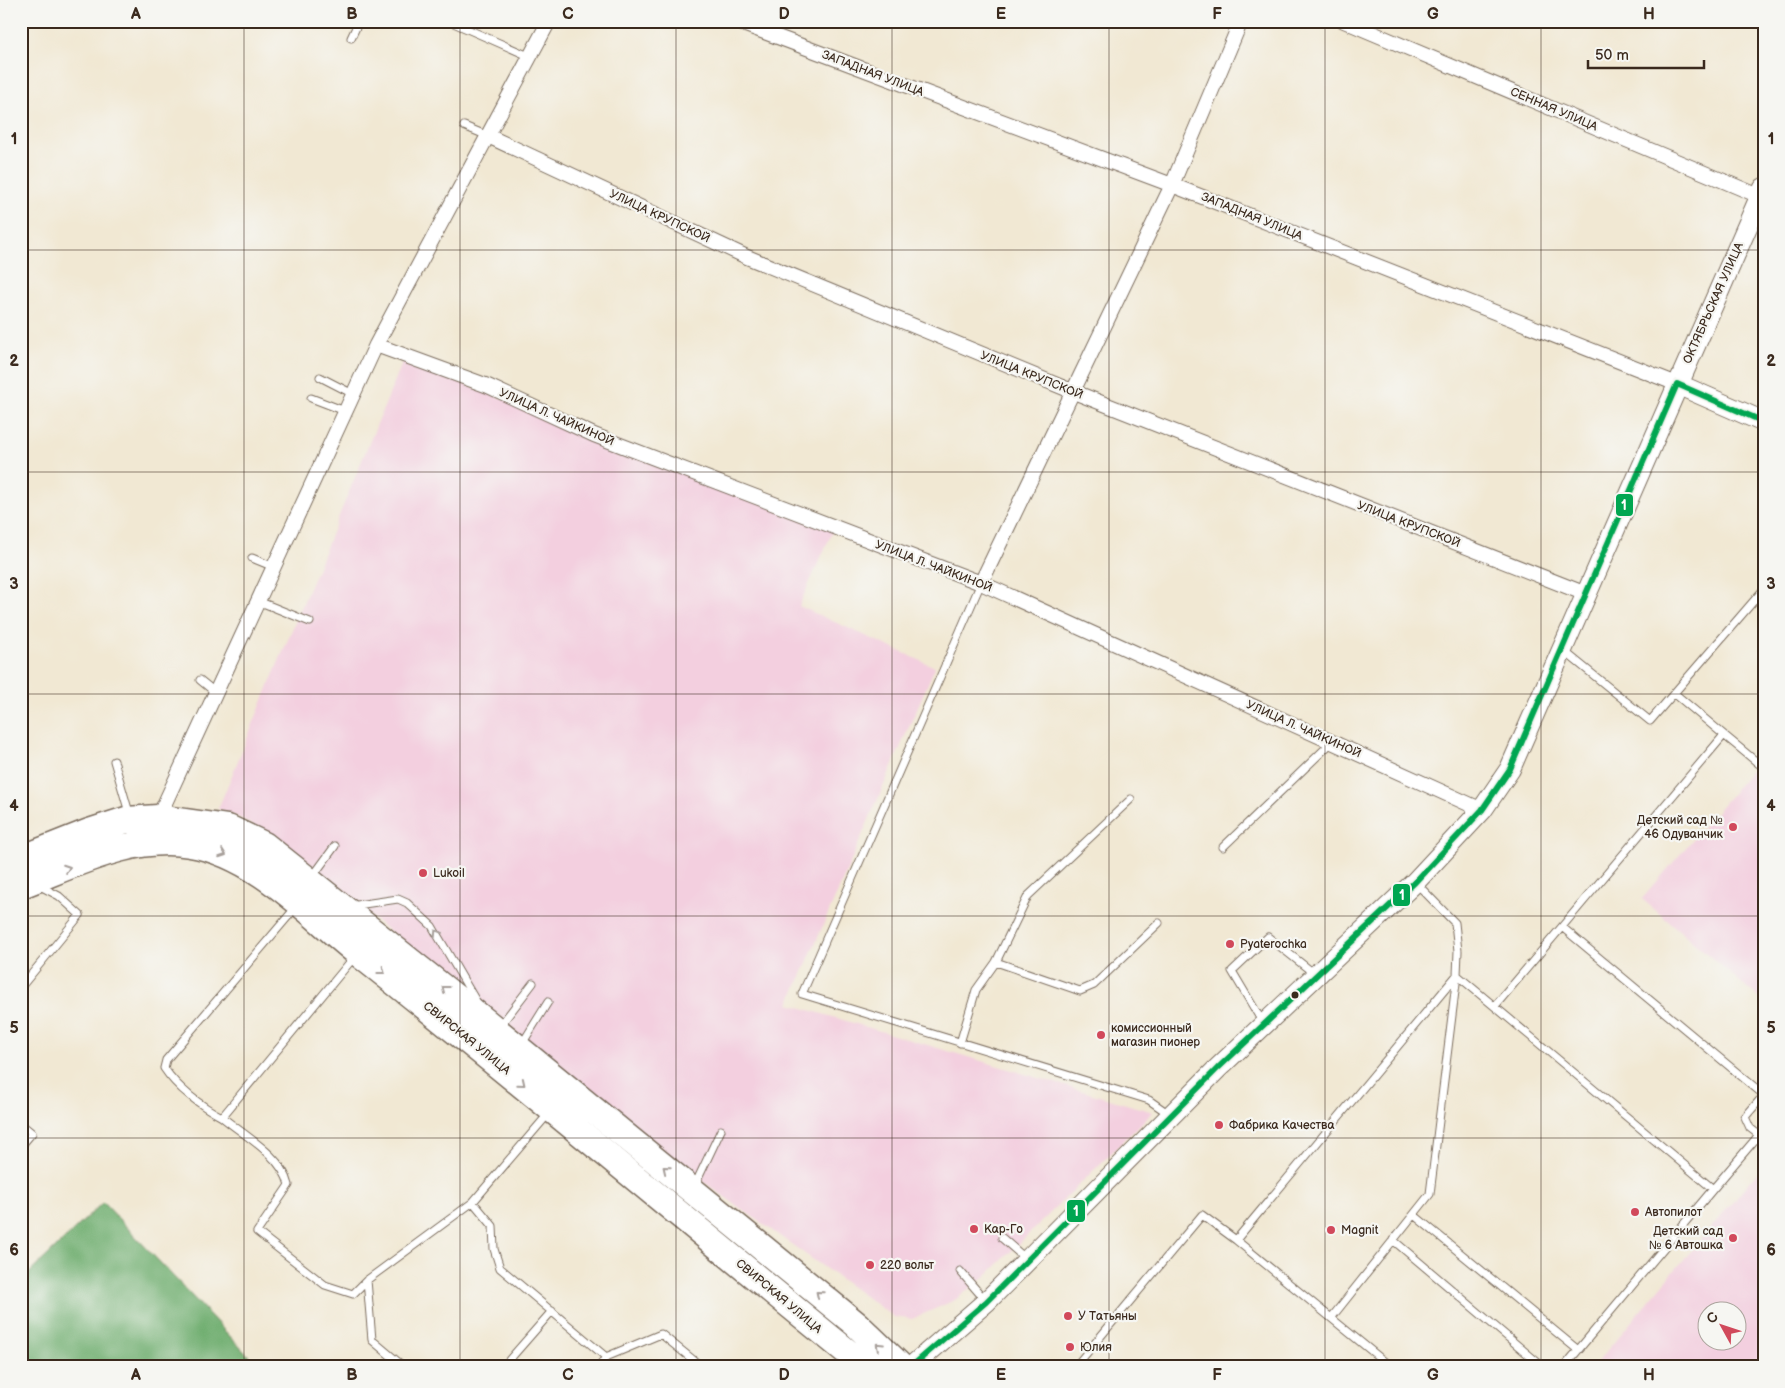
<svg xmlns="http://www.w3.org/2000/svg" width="1785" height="1388" font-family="'Balsamiq Sans',sans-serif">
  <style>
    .built { fill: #f3cfdf; fill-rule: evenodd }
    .forest { fill: #70ae6f; stroke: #566c46 }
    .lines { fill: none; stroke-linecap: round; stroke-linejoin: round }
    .lane-casing { stroke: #7b6c5d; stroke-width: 9 }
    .street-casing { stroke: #7b6c5d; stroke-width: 16 }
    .secondary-casing { stroke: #7b6c5d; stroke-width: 22 }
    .highway-casing { stroke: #7b6c5d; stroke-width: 29 }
    .lane { stroke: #fff; stroke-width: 7 }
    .street { stroke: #fff; stroke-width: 14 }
    .secondary { stroke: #fff; stroke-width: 20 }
    .highway { stroke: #fff; stroke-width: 26 }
    .bus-1-casing { stroke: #f6f6f2; stroke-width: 10 }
    .bus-1 { stroke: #00a651; stroke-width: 6 }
    .oneway { stroke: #a79f9a }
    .grid { fill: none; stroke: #3b2a1e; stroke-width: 1; stroke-opacity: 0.55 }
    .poi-dot { fill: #d1495b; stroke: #f6f6f2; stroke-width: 2 }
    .bus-dot { fill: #3b2a1e; stroke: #f6f6f2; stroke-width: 2 }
    .labels { text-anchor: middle; stroke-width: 4.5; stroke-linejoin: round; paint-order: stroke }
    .street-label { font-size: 12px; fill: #3b2a1e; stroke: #f6f6f2 }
    .poi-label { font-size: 12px; fill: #3b2a1e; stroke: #f6f6f2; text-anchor: start }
    .line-badge { stroke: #f6f6f2; stroke-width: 2 }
    .badge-label { font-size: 14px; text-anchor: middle; font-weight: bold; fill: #fff }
    .neatline { fill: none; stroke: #3b2a1e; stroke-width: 2 }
    .grid-label { font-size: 16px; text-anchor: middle; font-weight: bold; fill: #3b2a1e }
  </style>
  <rect width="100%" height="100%" fill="#f6f6f2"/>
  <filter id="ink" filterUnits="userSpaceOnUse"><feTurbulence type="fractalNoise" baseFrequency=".02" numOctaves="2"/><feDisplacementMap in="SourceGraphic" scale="10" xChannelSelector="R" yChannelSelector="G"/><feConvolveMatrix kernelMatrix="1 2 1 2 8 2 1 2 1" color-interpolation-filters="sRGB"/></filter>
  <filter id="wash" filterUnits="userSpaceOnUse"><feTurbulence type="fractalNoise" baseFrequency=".0096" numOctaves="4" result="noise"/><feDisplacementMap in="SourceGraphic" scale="20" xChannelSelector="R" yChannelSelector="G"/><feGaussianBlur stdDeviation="1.12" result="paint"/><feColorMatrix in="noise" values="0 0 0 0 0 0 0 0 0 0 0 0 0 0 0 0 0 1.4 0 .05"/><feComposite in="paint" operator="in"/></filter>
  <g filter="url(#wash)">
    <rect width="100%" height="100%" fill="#f1e8d3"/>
    <path class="built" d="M403 361 836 524 799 606 935 667 789 1004 1153 1112 986 1276 955 1300 912 1319 894 1317 691 1173 273 838 244 820 218 809Z
      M1764 756V1002L1642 899Z
      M1764 1165V1367H1593ZM1708 1310H1738V1340H1708Z"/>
    <path class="forest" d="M103 1202 259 1367H21V1281Z"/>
  </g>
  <g filter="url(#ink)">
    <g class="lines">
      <defs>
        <path id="lane" d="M449 21 531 57
          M351 38 359 21
          M464 126 488 136
          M320 377 353 394
          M311 398 345 411
          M252 558 274 567
          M981 583 802 994 1149 1100 1169 1114
          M258 601 310 622
          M1564 651 1650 721 1764 589
          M200 680 216 693
          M1724 735 1764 768
          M114 761 130 816
          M1223 847 1332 742
          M313 876 335 846
          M297 906 166 1060 164 1068C177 1088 201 1106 222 1117L355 956
          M350 906 398 899 407 903 432 926 476 1001
          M1562 927 1764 1095 1745 1117 1750 1128 1759 1135
          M996 962 1080 991 1094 985 1159 923
          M21 987 80 915 59 896 38 885
          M1495 1006 1724 735 1674 693
          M1263 1023 1232 971 1268 937 1316 975
          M500 1026 533 983
          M960 1043 976 990 996 962 1028 896 1131 799
          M522 1044 548 1002
          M222 1117C245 1136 282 1156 289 1185L257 1232 325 1285 353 1294 367 1280 473 1202 550 1112
          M21 1124 32 1133 21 1146
          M694 1187 721 1130
          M1713 1189 1759 1135 1764 1139
          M473 1202 493 1226 494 1249 500 1268 606 1357 599 1367
          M1414 1215 1578 1350
          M1002 1238 1026 1259
          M1236 1240 1391 1367
          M1393 1240 1543 1367
          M960 1271 986 1301
          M367 1280 372 1340 404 1367
          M1332 1317 1430 1194 1457 975 1713 1189 1564 1367
          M606 1357 661 1334 702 1367
          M503 1367 552 1311
          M1075 1367 1202 1215 1236 1240 1457 975 1458 951 1455 923 1417 884"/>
        <path id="street" d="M735 21 1172 185 1677 384
          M1344 21 1764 198
          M488 136 747 257 1074 392 1586 594
          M376 345 488 386 594 435 981 583 1482 810
          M981 583 1172 185 1241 21
          M158 818 376 345 549 21"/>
        <path id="secondary" d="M1677 384 1764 422
          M911 1367 986 1302 1218 1068 1415 882 1482 810 1510 769 1764 188"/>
        <path id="highway" d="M21 859 89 832 126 820 158 818 228 828 264 845 486 1022 857 1325 901 1367
          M21 885C74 865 132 834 190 844 257 855 308 913 358 953 530 1088 696 1230 866 1367"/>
      </defs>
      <use href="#lane" class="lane-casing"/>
      <use href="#street" class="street-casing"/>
      <use href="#secondary" class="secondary-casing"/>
      <use href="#highway" class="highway-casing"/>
      <use href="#lane" class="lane"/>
      <use href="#street" class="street"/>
      <use href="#secondary" class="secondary"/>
      <use href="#highway" class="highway"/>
      <defs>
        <path id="bus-1" d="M911 1367 986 1302 1218 1068 1415 882 1482 810 1510 769 1677 384 1764 422"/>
      </defs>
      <use href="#bus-1" class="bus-1-casing"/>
      <use href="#bus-1" class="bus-1"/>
    </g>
    <defs><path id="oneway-chevron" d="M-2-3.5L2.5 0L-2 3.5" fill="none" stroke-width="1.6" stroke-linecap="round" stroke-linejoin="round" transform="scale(1.25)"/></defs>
    <g class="oneway">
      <use href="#oneway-chevron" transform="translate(223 854) rotate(20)"/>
      <use href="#oneway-chevron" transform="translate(67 868) rotate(-20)"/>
      <use href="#oneway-chevron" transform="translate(437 933) rotate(-123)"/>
      <use href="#oneway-chevron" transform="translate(382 971) rotate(37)"/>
      <use href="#oneway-chevron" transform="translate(445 989) rotate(-142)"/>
      <use href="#oneway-chevron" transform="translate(522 1083) rotate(39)"/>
      <use href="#oneway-chevron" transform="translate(666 1169) rotate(-141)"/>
      <use href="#oneway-chevron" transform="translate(819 1294) rotate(-141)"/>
      <use href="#oneway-chevron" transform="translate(879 1346) rotate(-137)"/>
    </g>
  </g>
  <path class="grid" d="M244 21V1367M460 21V1367M676 21V1367M892 21V1367M1109 21V1367M1325 21V1367M1541 21V1367M21 250H1764M21 472H1764M21 694H1764M21 916H1764M21 1138H1764"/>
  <g class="poi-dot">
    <circle cx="1733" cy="827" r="5"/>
    <circle cx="423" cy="873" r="5"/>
    <circle cx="1230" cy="944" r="5"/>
    <circle cx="1101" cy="1035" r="5"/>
    <circle cx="1219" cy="1125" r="5"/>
    <circle cx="1635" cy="1212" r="5"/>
    <circle cx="974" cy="1229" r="5"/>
    <circle cx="1331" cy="1230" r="5"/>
    <circle cx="1733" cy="1238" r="5"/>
    <circle cx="870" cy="1265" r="5"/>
    <circle cx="1068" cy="1316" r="5"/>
    <circle cx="1070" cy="1347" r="5"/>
  </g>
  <circle class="bus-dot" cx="1295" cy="995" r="4.5"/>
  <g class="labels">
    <g class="street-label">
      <text transform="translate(873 73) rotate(21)" y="4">ЗАПАДНАЯ УЛИЦА</text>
      <text transform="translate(1554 109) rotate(23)" y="4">СЕННАЯ УЛИЦА</text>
      <text transform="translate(660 216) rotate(25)" y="4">УЛИЦА КРУПСКОЙ</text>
      <text transform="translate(1252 216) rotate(22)" y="4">ЗАПАДНАЯ УЛИЦА</text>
      <text transform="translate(1713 303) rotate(-66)" y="4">ОКТЯБРЬСКАЯ УЛИЦА</text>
      <text transform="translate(1032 375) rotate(22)" y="4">УЛИЦА КРУПСКОЙ</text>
      <text transform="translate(557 417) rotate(24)" y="4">УЛИЦА Л. ЧАЙКИНОЙ</text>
      <text transform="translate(1409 524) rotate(21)" y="4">УЛИЦА КРУПСКОЙ</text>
      <text transform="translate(934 566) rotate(21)" y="4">УЛИЦА Л. ЧАЙКИНОЙ</text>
      <text transform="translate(1304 729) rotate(24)" y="4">УЛИЦА Л. ЧАЙКИНОЙ</text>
      <text transform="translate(467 1038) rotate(39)" y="4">СВИРСКАЯ УЛИЦА</text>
      <text transform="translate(779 1296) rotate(40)" y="4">СВИРСКАЯ УЛИЦА</text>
    </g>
    <g class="poi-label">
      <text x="1723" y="824" text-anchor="end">Детский сад №<tspan x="1723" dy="14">46 Одуванчик</tspan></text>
      <text x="433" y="877">Lukoil</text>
      <text x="1240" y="948">Pyaterochka</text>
      <text x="1111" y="1032">комиссионный<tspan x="1111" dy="14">магазин пионер</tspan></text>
      <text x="1229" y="1129">Фабрика Качества</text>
      <text x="1645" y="1216">Автопилот</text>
      <text x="984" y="1233">Кар-Го</text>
      <text x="1341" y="1234">Magnit</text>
      <text x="1723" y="1235" text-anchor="end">Детский сад<tspan x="1723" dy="14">№ 6 Автошка</tspan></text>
      <text x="880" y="1269">220 вольт</text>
      <text x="1078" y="1320">У Татьяны</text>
      <text x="1080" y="1351">Юлия</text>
    </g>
  </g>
  <g class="line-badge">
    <rect x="1615" y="493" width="19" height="24" rx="5" fill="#00a651"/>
    <rect x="1392" y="883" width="19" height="24" rx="5" fill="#00a651"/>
    <rect x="1066" y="1199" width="20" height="24" rx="5" fill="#00a651"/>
  </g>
  <g class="badge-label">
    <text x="1624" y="510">1</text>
    <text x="1402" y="900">1</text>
    <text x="1076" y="1216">1</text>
  </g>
  <rect width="1785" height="1388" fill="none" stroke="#f6f6f2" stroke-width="55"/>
  <g transform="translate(1722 1326) rotate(310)"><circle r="24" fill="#f6f6f2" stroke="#aba49d"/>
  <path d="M0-4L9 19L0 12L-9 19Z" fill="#d1495b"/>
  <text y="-8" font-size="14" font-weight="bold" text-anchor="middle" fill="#3b2a1e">С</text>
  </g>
  <path d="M1588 60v8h116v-8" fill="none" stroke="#3b2a1e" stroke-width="2.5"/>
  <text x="1595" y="60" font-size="15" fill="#3b2a1e" stroke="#f6f6f2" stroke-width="4" paint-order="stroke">50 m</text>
  <rect x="28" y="28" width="1730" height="1332" class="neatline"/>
  <g class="grid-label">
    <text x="136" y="19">A</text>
    <text x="352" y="19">B</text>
    <text x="568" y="19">C</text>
    <text x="784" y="19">D</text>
    <text x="1001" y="19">E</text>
    <text x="1217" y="19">F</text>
    <text x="1433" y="19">G</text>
    <text x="1649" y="19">H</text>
    <text x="14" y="144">1</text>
    <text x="1771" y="144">1</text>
    <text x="14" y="366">2</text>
    <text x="1771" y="366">2</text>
    <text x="14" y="589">3</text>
    <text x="1771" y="589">3</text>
    <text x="14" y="811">4</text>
    <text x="1771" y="811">4</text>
    <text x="14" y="1033">5</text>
    <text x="1771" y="1033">5</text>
    <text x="14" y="1255">6</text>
    <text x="1771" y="1255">6</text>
    <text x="136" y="1380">A</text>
    <text x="352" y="1380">B</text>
    <text x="568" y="1380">C</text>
    <text x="784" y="1380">D</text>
    <text x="1001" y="1380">E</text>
    <text x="1217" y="1380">F</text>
    <text x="1433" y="1380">G</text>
    <text x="1649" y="1380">H</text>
  </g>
</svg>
